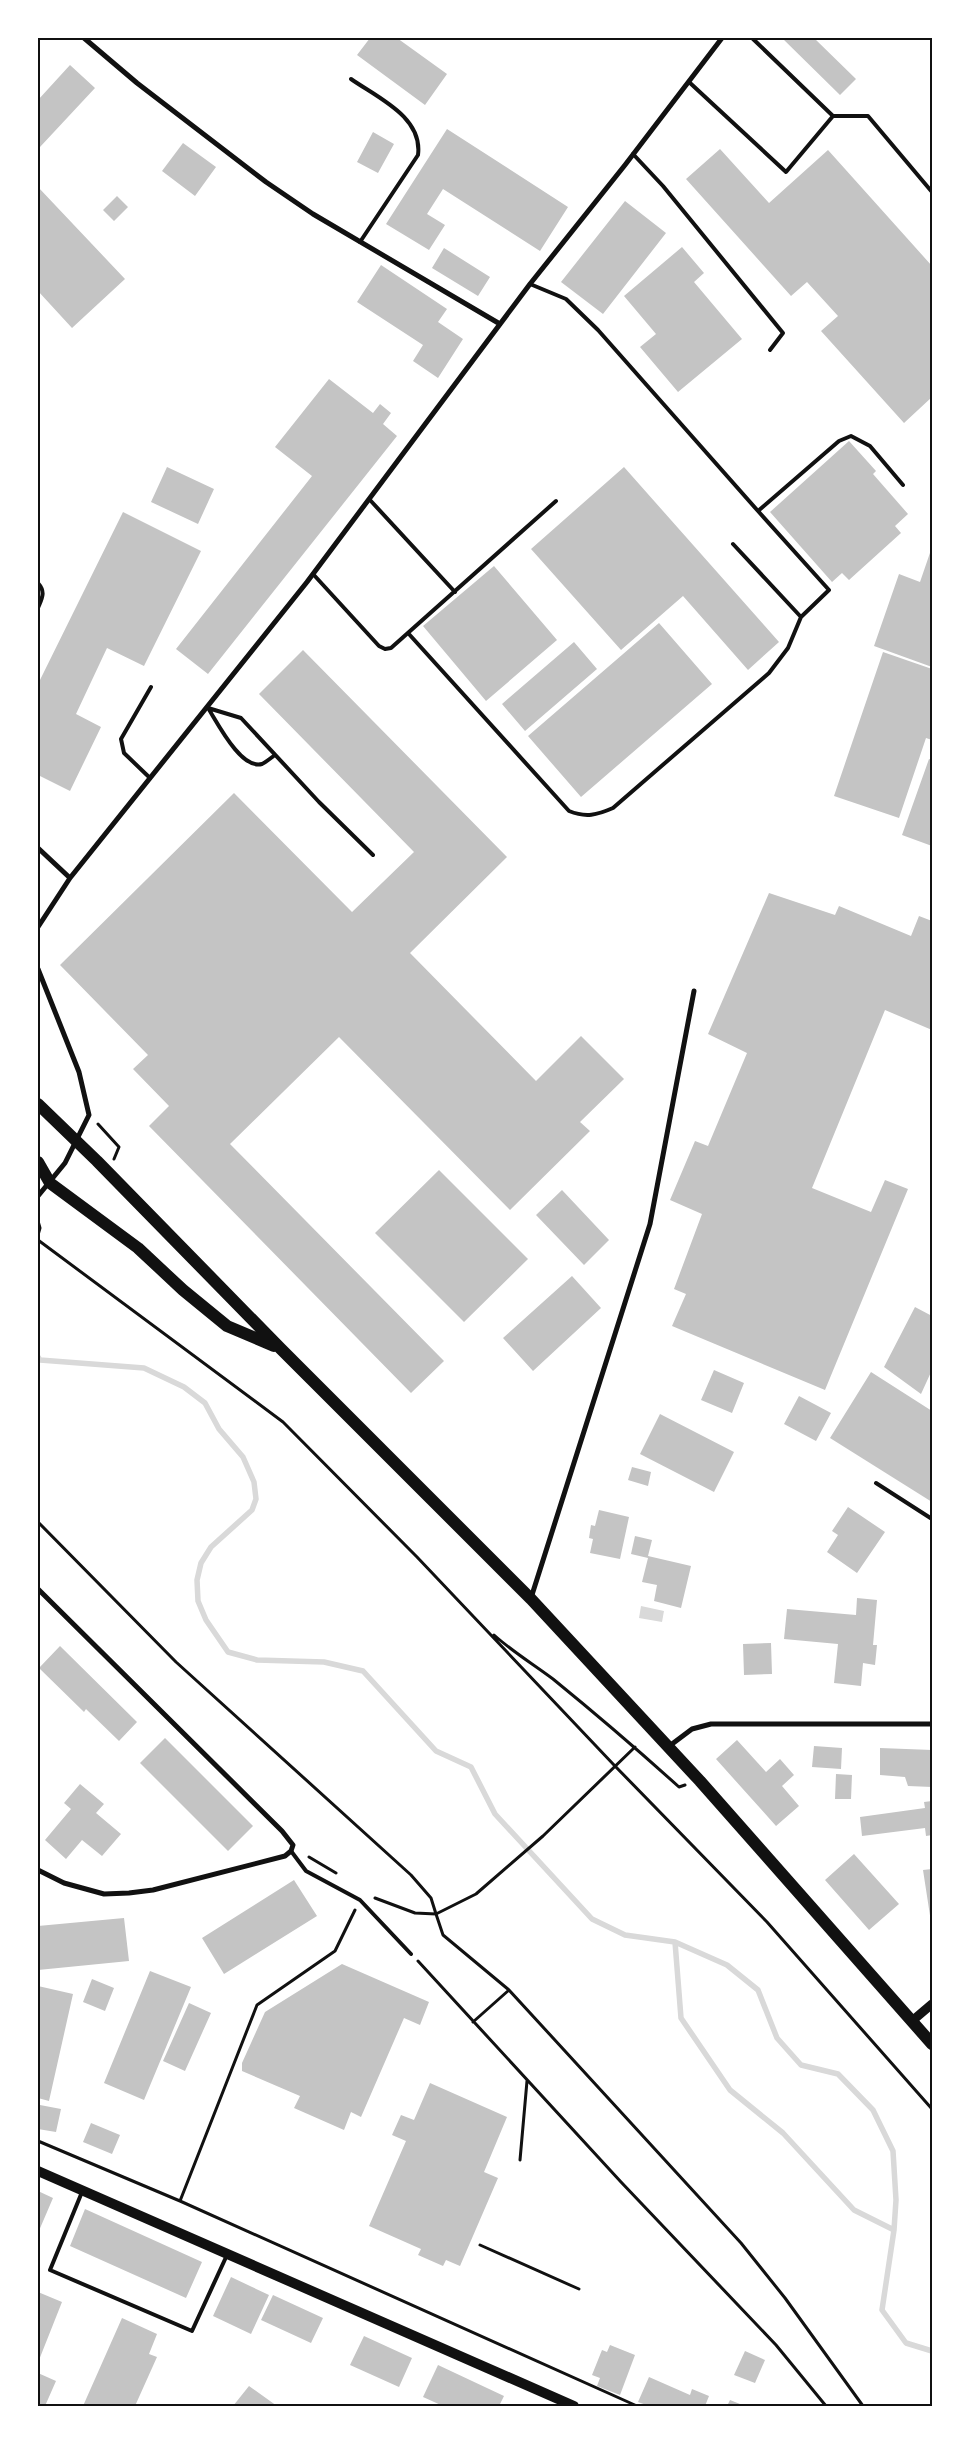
<svg xmlns="http://www.w3.org/2000/svg" width="970" height="2444" font-family="Raleway,sans-serif">
  <style>
    .water { fill: #d9d9d9 }
    .lines { fill: none; stroke-linecap: round; stroke-linejoin: round }
    .stream { stroke: #d9d9d9; stroke-width: 5.5 }
    .building { fill: #c4c4c4 }
    .path { stroke: #111; stroke-width: 3 }
    .service { stroke: #111; stroke-width: 4 }
    .minor { stroke: #111; stroke-width: 5 }
    .tertiary { stroke: #111; stroke-width: 9 }
    .secondary { stroke: #111; stroke-width: 10 }
    .primary { stroke: #111; stroke-width: 12 }
    .neatline { fill: none; stroke: #111; stroke-width: 2 }
  </style>
  <rect width="100%" height="100%" fill="#fff"/>
  <path class="water" d="M641 1606 664 1611 662 1622 639 1618Z"/>
  <g class="lines">
    <path class="stream" d="M38 1357 40 1360 144 1368 184 1387 205 1403 219 1429 243 1457 254 1482 256 1499 252 1510 211 1547 201 1563 197 1580 198 1601 206 1620 228 1652 257 1660 324 1662 363 1671 436 1751 471 1767 495 1814 592 1919 625 1935 675 1942 727 1965 758 1990 777 2038 801 2065 838 2074 873 2110 893 2151 896 2200 894 2230 882 2310 906 2343 932 2351
      M675 1942 681 2018 730 2090 783 2133 854 2210 894 2230"/>
  </g>
  <path class="building" d="M370 38H397L447 74 425 105 357 55Z
    M782 38H814L856 79 840 95Z
    M70 65 95 88 40 147 38 145V100Z
    M447 129 568 207 540 251 443 189 427 214 445 225 429 250 386 224Z
    M373 132 394 144 378 173 357 162Z
    M183 143 216 167 195 196 162 171Z
    M720 149 769 203 828 150 932 266V397L904 423 821 331 838 316 807 282 791 296 686 179Z
    M38 187 125 279 72 328 38 291Z
    M117 196 128 207 114 221 103 210Z
    M625 201 666 233 603 314 561 282Z
    M682 247 704 273 694 282 742 339 678 392 640 347 656 334 624 296Z
    M444 248 490 277 478 296 432 268Z
    M381 265 447 309 438 322 463 339 438 378 413 361 423 345 357 302Z
    M329 379 373 413 380 404 391 413 383 424 397 436 208 674 176 649 312 476 275 447Z
    M849 441 876 471 873 474 908 514 895 526 901 533 849 580 842 573 832 582 770 512Z
    M167 467 214 489 198 524 151 502Z
    M624 467 779 642 748 670 683 596 621 650 531 549Z
    M123 512 201 551 144 666 107 648 76 714 101 727 70 791 38 775V684Z
    M932 547V667L874 646 899 574 920 582Z
    M494 566 557 640 486 701 423 626Z
    M659 623 712 684 581 797 528 736Z
    M574 642 597 669 525 731 502 704Z
    M303 650 507 857 410 953 536 1081 581 1036 624 1079 580 1122 590 1131 510 1210 339 1037 230 1144 444 1361 411 1393 149 1126 169 1106 133 1069 148 1055 60 965 234 793 352 912 414 852 259 694Z
    M883 652 932 669V740L926 738 899 818 834 796Z
    M929 759 932 760V846L902 835Z
    M769 893 835 915 839 906 911 936 919 916 932 921V1030L885 1010 812 1188 871 1212 885 1180 908 1189 825 1390 672 1326 686 1294 674 1289 702 1214 670 1200 695 1141 708 1146 747 1053 708 1034Z
    M439 1170 528 1259 464 1322 375 1233Z
    M562 1190 609 1240 584 1265 536 1215Z
    M572 1276 601 1308 533 1371 503 1338Z
    M915 1307 932 1316V1370L921 1394 884 1367Z
    M714 1370 744 1383 732 1413 701 1400Z
    M871 1372 932 1411V1502L830 1438Z
    M799 1396 831 1413 816 1441 784 1424Z
    M660 1414 734 1452 714 1492 640 1454Z
    M632 1467 651 1472 648 1486 628 1480Z
    M848 1507 885 1532 857 1573 827 1552 838 1535 832 1531Z
    M599 1510 629 1517 620 1559 590 1553 593 1539 589 1538 591 1525 595 1526Z
    M635 1536 652 1540 648 1556 691 1566 681 1608 654 1601 657 1585 642 1582 648 1558 631 1554Z
    M857 1598 877 1600 873 1645H877L875 1665 863 1663 861 1686 834 1683 838 1644 784 1639 787 1609 856 1615Z
    M771 1643 772 1674 744 1675 743 1644Z
    M60 1646 137 1722 119 1741 86 1709 84 1712 39 1668Z
    M165 1738 253 1826 228 1851 140 1763Z
    M737 1740 766 1772 780 1759 794 1775 782 1786 799 1806 776 1826 716 1759Z
    M814 1746 842 1748 841 1769 812 1767Z
    M880 1748 932 1750V1787L908 1786 905 1777 880 1775Z
    M836 1774 852 1775 851 1799H835Z
    M80 1784 104 1804 96 1813 121 1834 102 1856 82 1840 66 1859 45 1840 71 1809 64 1803Z
    M932 1801V1835L926 1836 925 1828 862 1836 860 1817 925 1808 924 1802Z
    M854 1854 899 1904 869 1930 825 1880Z
    M932 1869V1921L931 1922 923 1870Z
    M294 1880 317 1916 224 1974 202 1938Z
    M124 1918 129 1961 38 1970V1926Z
    M342 1964 429 2002 420 2025 404 2018 361 2117 351 2112 344 2130 294 2108 300 2096 242 2071V2063L265 2012Z
    M150 1971 191 1987 144 2100 104 2083Z
    M92 1979 114 1988 105 2011 83 2002Z
    M38 1986 73 1994 49 2101 38 2098Z
    M189 2003 211 2013 185 2071 163 2061Z
    M430 2083 507 2117 484 2172 498 2178 460 2266 446 2260 443 2266 418 2255 421 2249 369 2226 406 2141 392 2135 401 2115 414 2120Z
    M40 2105 61 2109 56 2132 38 2129Z
    M91 2123 120 2135 112 2154 83 2142Z
    M38 2191 53 2198 38 2233Z
    M85 2209 202 2262 186 2298 70 2246Z
    M231 2277 269 2295 251 2334 213 2316Z
    M38 2292 62 2302 39 2360 38 2359Z
    M273 2295 323 2318 311 2343 261 2320Z
    M122 2318 157 2334 149 2354 157 2357 135 2406H83Z
    M364 2336 412 2358 399 2387 350 2365Z
    M610 2345 635 2355 620 2395 597 2386 600 2378 592 2375 602 2350 607 2352Z
    M745 2351 765 2360 755 2383 734 2375Z
    M438 2365 504 2396 499 2406H443L423 2397Z
    M38 2373 56 2381 45 2406 38 2405Z
    M649 2377 690 2395 692 2389 709 2396 705 2406H649L638 2402Z
    M249 2386 277 2406H233Z
    M730 2400 745 2406H727Z"/>
  <g class="lines">
    <path class="path" d="M98 1124 119 1147 114 1159
      M38 1221 40 1228 38 1235
      M38 1240 283 1422 417 1557 614 1765 767 1922 932 2109
      M38 1522 176 1662 411 1875 431 1898 436 1914 476 1894 543 1836 635 1747
      M494 1635C513 1652 533 1664 553 1679 596 1714 638 1750 679 1787L685 1785
      M309 1857 336 1873
      M375 1898 415 1913 436 1914 443 1935 509 1990 741 2243 785 2298 863 2406
      M418 1961 621 2182 776 2345 826 2406
      M473 2022 509 1990
      M38 2141 180 2201 637 2406
      M520 2160 527 2081
      M180 2201 257 2005 335 1951 355 1910
      M480 2245 579 2289"/>
    <path class="service" d="M752 38 833 116H868L932 192
      M351 79C378 98 423 117 418 155L360 242
      M689 82 786 172 833 116
      M633 154 663 186 783 333 770 350
      M530 284 566 299 598 330 758 511 839 441 851 436 870 446 903 485
      M370 500 455 592
      M733 544 801 617 829 590 758 511
      M313 574 379 646 385 649 391 648 556 501
      M38 583C46 592 42 598 38 608
      M408 633 569 811C586 818 597 815 613 808L769 673 788 648 801 617
      M208 708 241 718 319 802 373 855
      M208 708C217 722 241 770 262 764 266 762 271 758 275 755
      M150 778 124 753 121 739 151 687
      M876 1483 932 1519
      M291 1851 306 1871 360 1900 411 1954
      M82 2192 50 2270 192 2331 227 2255"/>
    <path class="minor" d="M84 38 137 83 266 182 313 214 500 324
      M38 848 70 878
      M38 927 70 878 307 582 530 284 625 165 722 38
      M38 969 79 1072 89 1115 65 1163 38 1196
      M38 1589 282 1831 293 1845 291 1851 285 1856 153 1890 129 1893 104 1894 64 1883 38 1870
      M531 1598 650 1224 694 991
      M668 1747 692 1729 711 1724H932"/>
    <path class="tertiary" d="M912 2021 932 2004"/>
    <path class="secondary" d="M38 2171 574 2406"/>
    <path class="primary" d="M38 1104 97 1161 281 1349 531 1599 700 1781 932 2044
      M38 1162 50 1183 138 1248 183 1290 227 1326 274 1346"/>
  </g>
  <rect width="970" height="2444" fill="none" stroke="#ffffff" stroke-width="78"/>
  <rect x="39" y="39" width="892" height="2366" class="neatline"/>
</svg>
